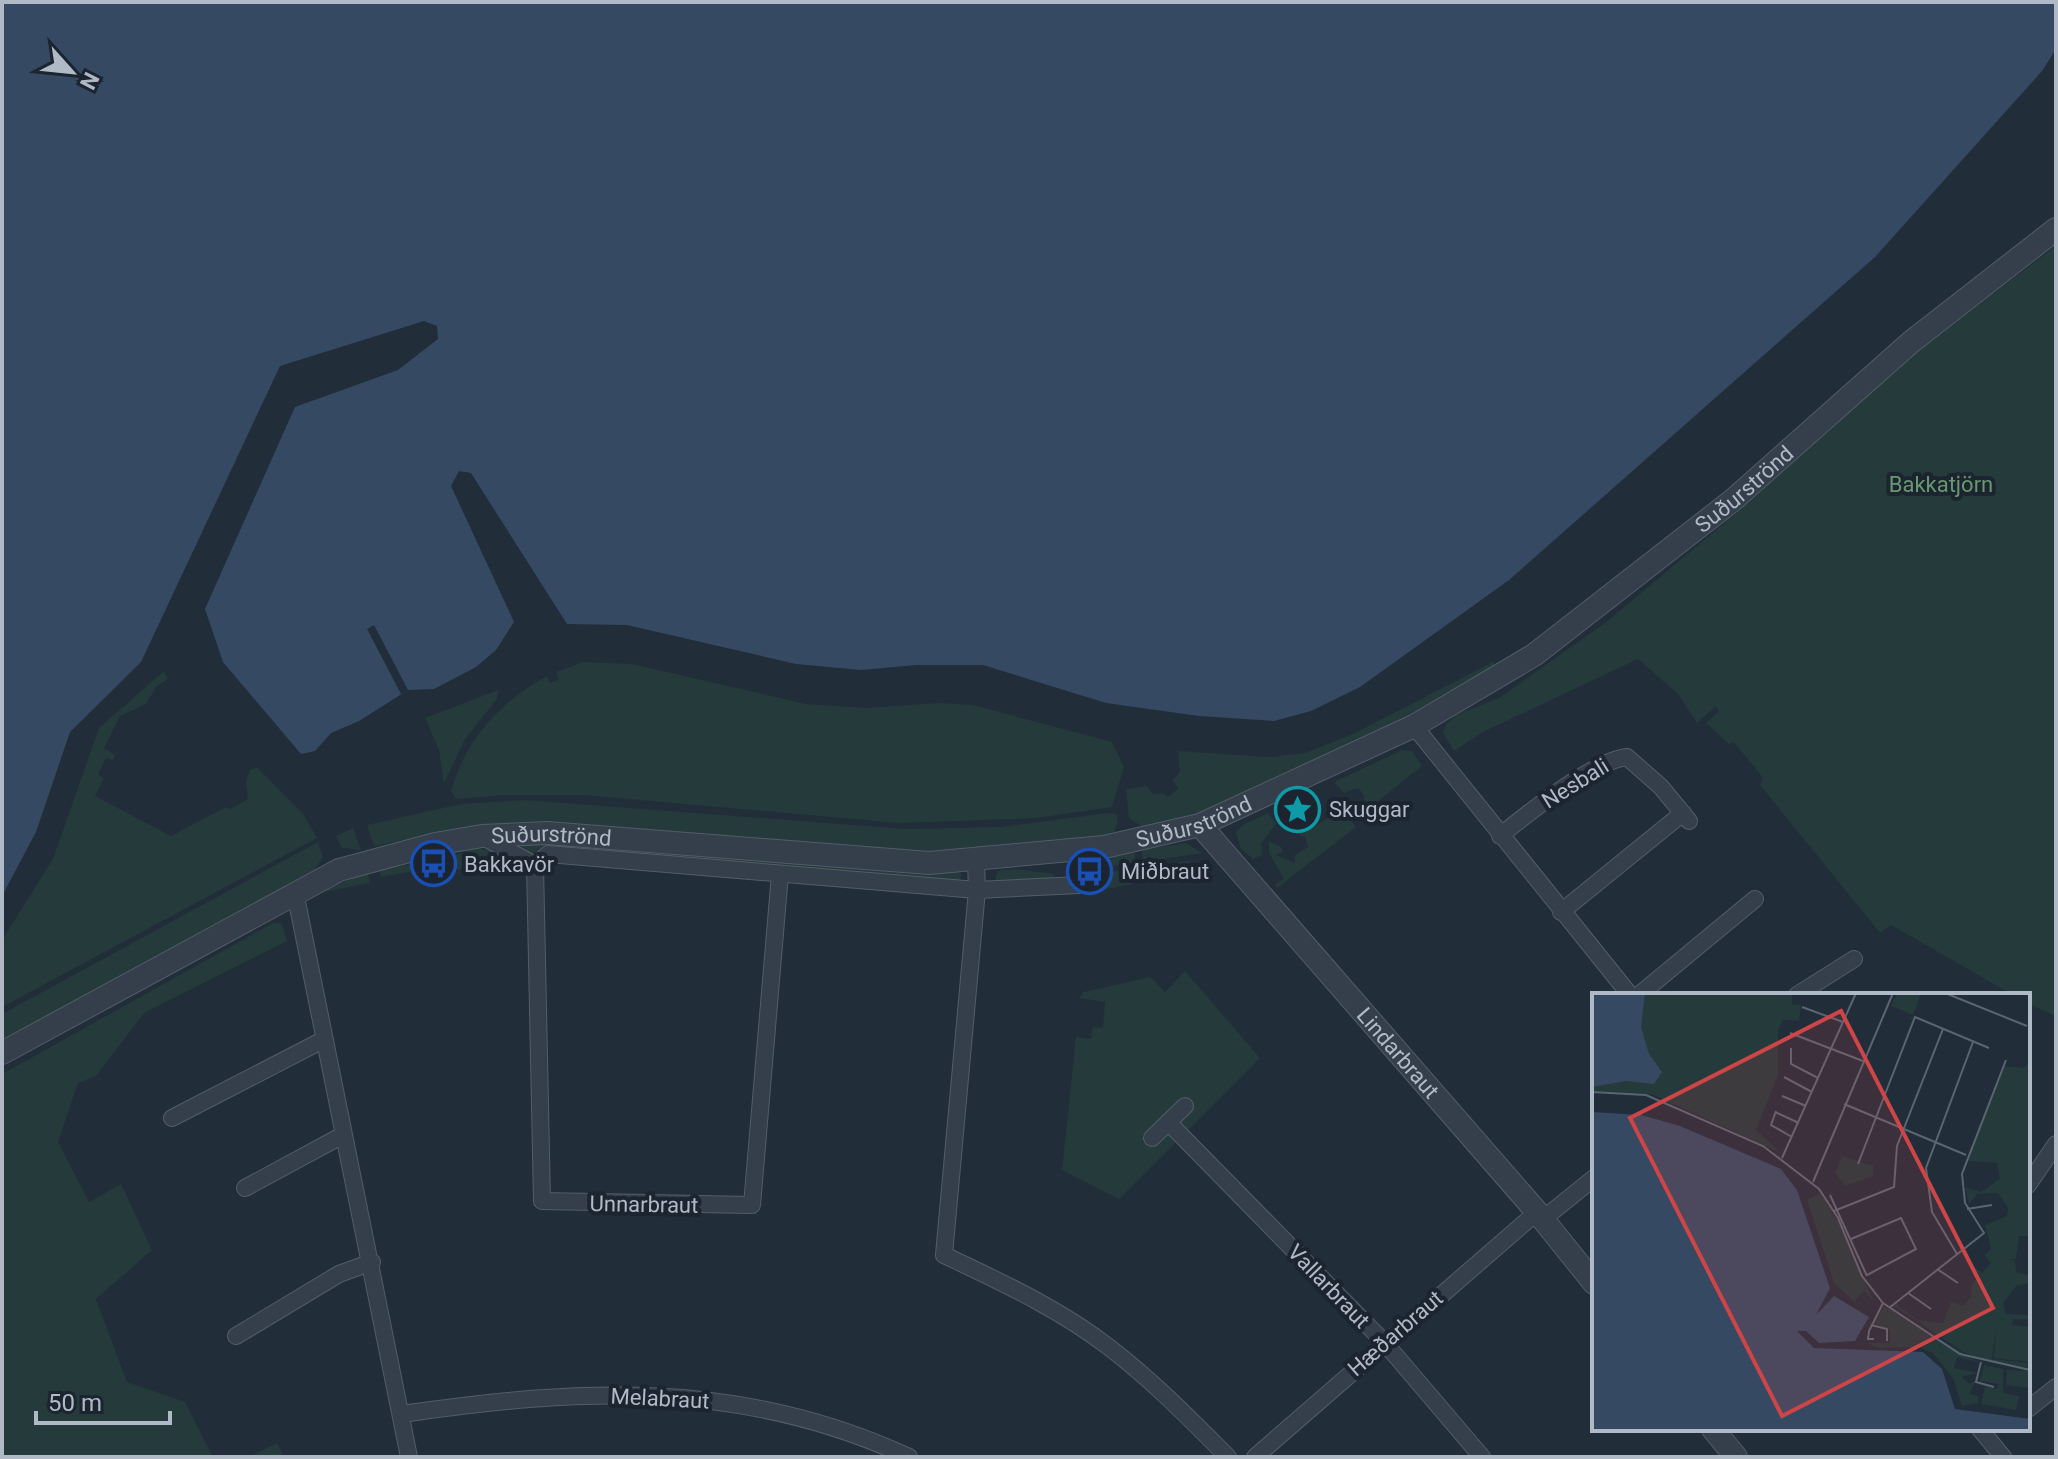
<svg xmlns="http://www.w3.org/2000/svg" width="2058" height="1459" font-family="Roboto,sans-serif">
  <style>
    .green { fill: #243a3b }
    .water { fill: #354a62 }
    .pier { fill: #222d3a }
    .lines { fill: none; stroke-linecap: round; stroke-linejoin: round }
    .minor-casing { stroke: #535d68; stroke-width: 18 }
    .tertiary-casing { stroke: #535d68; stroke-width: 24 }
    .minor { stroke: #353f4b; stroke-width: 16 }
    .tertiary { stroke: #353f4b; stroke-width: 22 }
    .labels { text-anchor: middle; stroke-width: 8; stroke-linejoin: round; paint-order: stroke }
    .park-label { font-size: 22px; fill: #679870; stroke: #1b242f }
    .street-label { font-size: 22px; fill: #b0bac7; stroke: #1b242f }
    .poi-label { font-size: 22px; fill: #b0bac7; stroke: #1b242f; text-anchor: start }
    .inset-road { fill: none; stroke: #5b6572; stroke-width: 2 }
    .view { fill: #ce4548; fill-opacity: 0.15; stroke: #ce4548; stroke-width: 4 }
    .inset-edge { fill: none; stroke: #b0bac7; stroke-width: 4 }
  </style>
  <rect width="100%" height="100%" fill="#222d3a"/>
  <path class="green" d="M2056 246V1016L2028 1004V995H2013L1891 925 1880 933 1760 785 1763 778 1734 742 1729 744 1706 723 1719 711 1716 706 1697 723 1678 694 1638 659 1481 733 1454 751 1443 733 1446 725 1456 715 1499 698 1605 623 1739 511 1877 382Z
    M583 662 632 664 806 704 866 708 940 703 973 705 1112 742 1124 767 1112 807 1036 818 898 823 584 795H504L456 799 451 791C466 739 500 702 547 676L550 683 559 679 556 672Z
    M1493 662 1496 668 1411 718 1199 815 1144 828 1129 818 1126 789 1147 786 1153 794 1163 793 1168 797 1179 788 1172 781 1180 772 1178 751 1269 757 1305 753 1353 734Z
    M164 671 168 679 156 687 146 704 120 716 104 748 115 755 113 760 106 758 98 774 104 778 95 796 171 836 226 807 230 809 248 799 246 782 250 770 257 767 303 814 317 838 2 1007V940L53 859 99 728Z
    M498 690 497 699 465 739 444 784 439 750 425 718Z
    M1402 750 1412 751 1422 766 1352 822 1356 827 1277 888 1275 884 1284 879 1269 853V841L1281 847 1283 852 1276 855 1295 863V855L1308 847 1305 837 1299 835 1300 828 1306 831 1347 807 1355 814 1364 808V795L1358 788 1344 793 1334 782Z
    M525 800 905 829 1001 827 1108 813 1116 814 1118 822 1113 835 925 854 434 834 374 846 367 825 461 804Z
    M1268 813 1276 824 1261 843 1262 855 1253 859 1241 849 1236 833 1242 825Z
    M353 828 361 850 342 848 336 836Z
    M318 842 323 857 315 869 2 1043V1014Z
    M531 842 904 872 958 871 962 876 958 882 557 846 541 848 530 855 511 845Z
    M1185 843 1203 853 1143 862 1142 850Z
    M476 848 498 852 521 864 442 871 441 860Z
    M1135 852V863L1094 868 1120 854Z
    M1195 860 1138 882 1134 868Z
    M414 864 410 872 381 877 379 869Z
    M1016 869 1054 874V878L996 880V875L1000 870Z
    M1130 869 1133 884 1090 892 1087 875Z
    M368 872 370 883 314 894Z
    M273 923 282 924 287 941 144 1013 96 1076 78 1083 58 1142 89 1202 121 1184 152 1250 96 1299 127 1382 185 1402 213 1457H2V1074Z
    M1185 971 1260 1058 1119 1199 1062 1170 1076 1037 1091 1039 1093 1027 1103 1028 1105 1002 1079 998 1084 992 1150 977 1165 992Z
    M277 1443 284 1457H249Z"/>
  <path class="water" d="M2 2H2056V49L2042 71 1875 257 1509 580 1360 687 1311 711 1274 721 1199 716 1106 703 983 665H916L861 670 796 664 627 625 567 624 471 473 459 471 451 486 514 622 496 650 476 667 434 689 408 690 359 721 331 733 315 751 301 754 223 662 205 609 295 407 398 370 438 339 437 326 424 321 280 366 141 662 70 732 36 832 2 896Z"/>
  <path class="pier" d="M374 625 408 690 401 694 367 629Z"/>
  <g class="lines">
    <defs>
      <path id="minor" d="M1414 726 1630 995
        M1500 836C1528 813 1593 761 1627 757L1661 787 1689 821
        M483 837 535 865
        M976 862 977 890 944 1255C1001 1282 1060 1309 1110 1348 1153 1381 1190 1419 1228 1457
        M535 865 542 1201 752 1205 780 874
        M535 865 548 854 977 890 1079 885
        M295 892 409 1457
        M1561 912 1683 813
        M1639 995 1755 899
        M1797 995 1854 959
        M172 1118 323 1040
        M1168 1122 1384 1342 1482 1457
        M1152 1138 1185 1106
        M2028 1185 2056 1144
        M245 1188 343 1135
        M1543 1219 1594 1178
        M236 1336 339 1274 372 1262
        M2028 1409 2056 1387
        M402 1414C581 1388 740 1379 909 1457
        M1980 1429 2003 1457
        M1255 1457 1537 1212"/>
      <g id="tertiary">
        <path id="s1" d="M1200 825 1537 1212 1594 1283"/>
        <path id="s2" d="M2 1053 339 870 435 844 482 836 547 833 929 863 1104 847 1200 825 1414 726 1534 655 1733 500 1911 342 2056 229"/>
        <path d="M1713 1429 1736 1457"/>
      </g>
    </defs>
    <use href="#minor" class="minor-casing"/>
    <use href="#tertiary" class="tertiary-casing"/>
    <use href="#minor" class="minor"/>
    <use href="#tertiary" class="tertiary"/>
  </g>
  <defs>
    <symbol id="sight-ring" viewBox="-11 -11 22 22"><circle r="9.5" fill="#1b242f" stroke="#0f9aa8" stroke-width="1.5"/><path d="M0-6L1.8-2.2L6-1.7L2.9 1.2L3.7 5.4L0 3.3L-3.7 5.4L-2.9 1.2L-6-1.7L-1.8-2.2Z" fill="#0f9aa8"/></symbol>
    <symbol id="bus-ring" viewBox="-11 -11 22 22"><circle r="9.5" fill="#1b242f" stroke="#1a4fb4" stroke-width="1.5"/><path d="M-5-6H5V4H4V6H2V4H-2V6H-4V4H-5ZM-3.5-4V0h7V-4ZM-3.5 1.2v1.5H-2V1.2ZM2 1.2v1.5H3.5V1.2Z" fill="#1a4fb4"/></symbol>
  </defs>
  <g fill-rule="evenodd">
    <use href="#sight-ring" x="1272" y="784" width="51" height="51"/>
    <use href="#bus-ring" x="408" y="838" width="51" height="51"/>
    <use href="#bus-ring" x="1064" y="846" width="51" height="51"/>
  </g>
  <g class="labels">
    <g class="park-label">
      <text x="1941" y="492">Bakkatjörn</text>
    </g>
    <g class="street-label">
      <text dy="8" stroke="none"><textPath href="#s2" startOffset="1896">Suðurströnd</textPath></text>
      <text transform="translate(1575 783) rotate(-32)" y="8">Nesbali</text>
      <text dy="8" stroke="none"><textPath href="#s2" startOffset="1248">Suðurströnd</textPath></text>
      <text dy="8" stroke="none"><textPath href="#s2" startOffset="600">Suðurströnd</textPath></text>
      <text dy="8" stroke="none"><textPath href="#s1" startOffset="302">Lindarbraut</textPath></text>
      <text transform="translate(644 1204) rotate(1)" y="8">Unnarbraut</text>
      <text transform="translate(1329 1286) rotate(46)" y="8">Vallarbraut</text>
      <text transform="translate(1395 1333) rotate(-41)" y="8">Hæðarbraut</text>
      <text transform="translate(660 1398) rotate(3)" y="8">Melabraut</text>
    </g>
    <g class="poi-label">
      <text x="1329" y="817">Skuggar</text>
      <text x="464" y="872">Bakkavör</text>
      <text x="1121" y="879">Miðbraut</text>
    </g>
  </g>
  <g transform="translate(1592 993)">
    <rect width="438" height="438" fill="#222d3a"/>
    <path d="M0 0H200V11L209 12 207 28 191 27 186 37V82L164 137 189 160 59 101 0 98ZM305 0H329L321 22 299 13ZM438 68V243H427L424 266H415L423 268 424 279 438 283V290L425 292 411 310 414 321 438 322V327L422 326 420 332 438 334V369L402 365 404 333 400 366 438 370V375L404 371 373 360 302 313 307 309 305 312 326 327 351 330 359 309 371 313 380 303 379 293 386 283 381 273 390 280 399 270 392 262 399 256 393 232 415 223 416 215 406 200 385 201 377 211 373 194 389 199 408 186 405 170 376 168V162L412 73 432 75ZM250 163 281 173V183L253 193 243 180ZM228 200 246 228 282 309 272 298 262 309 242 290 215 207ZM292 313 386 369 365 364 362 375 386 380 369 384 378 391 385 386 377 401 386 403V410L370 413 361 385 341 360 326 354 288 355 275 350H298V337L282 330ZM392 372 411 376V400L427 403 424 417 389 411 393 393 405 396 406 391 388 388ZM415 377 438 378V395L414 392Z" fill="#243a3b"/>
    <path d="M0 0H53L49 34 57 61 70 79 62 91 34 88 0 94ZM0 119 49 122 88 133 189 176 205 197 238 295 224 322 242 303 277 324 263 348 227 350 214 338H205L222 355 331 359 350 376 363 416 438 426V438H0Z" fill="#354a62"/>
    <path class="inset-road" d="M353 0 435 33M210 14 251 29M198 40 271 68M199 55V71L226 85M192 84 220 99M0 99 54 102 171 153 227 196 246 225 270 283 291 310 368 361 438 377M190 103 214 113M252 111 374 162M184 118 179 132 200 144M183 119 207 130M190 165 264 0M266 171 323 24 397 55M221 189 301 0M238 202 275 283M375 216 400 212M242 218 302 194 305 153 351 36M259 246 309 225 324 256 275 282M365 261 340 219 334 175 381 49M345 276 366 290M316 300 339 316M297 315 392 240 373 210 370 181 414 67M279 332 295 336V348M282 346H276L277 338 291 310M389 369 384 389 402 394"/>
    <path class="view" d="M249 18 401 315 190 423 38 125Z"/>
    <rect width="438" height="438" class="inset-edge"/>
  </g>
  <rect width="2058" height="1459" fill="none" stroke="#b0bac7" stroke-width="8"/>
  <g transform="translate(72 72) rotate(117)" stroke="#1b242f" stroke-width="6" paint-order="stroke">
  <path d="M0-6L14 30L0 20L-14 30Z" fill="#b0bac7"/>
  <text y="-12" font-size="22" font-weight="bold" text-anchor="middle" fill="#b0bac7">N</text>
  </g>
  <path d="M36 1411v12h134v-12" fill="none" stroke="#b0bac7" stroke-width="4"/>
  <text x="48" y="1411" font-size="24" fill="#b0bac7" stroke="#1b242f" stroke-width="6" paint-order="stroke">50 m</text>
</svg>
